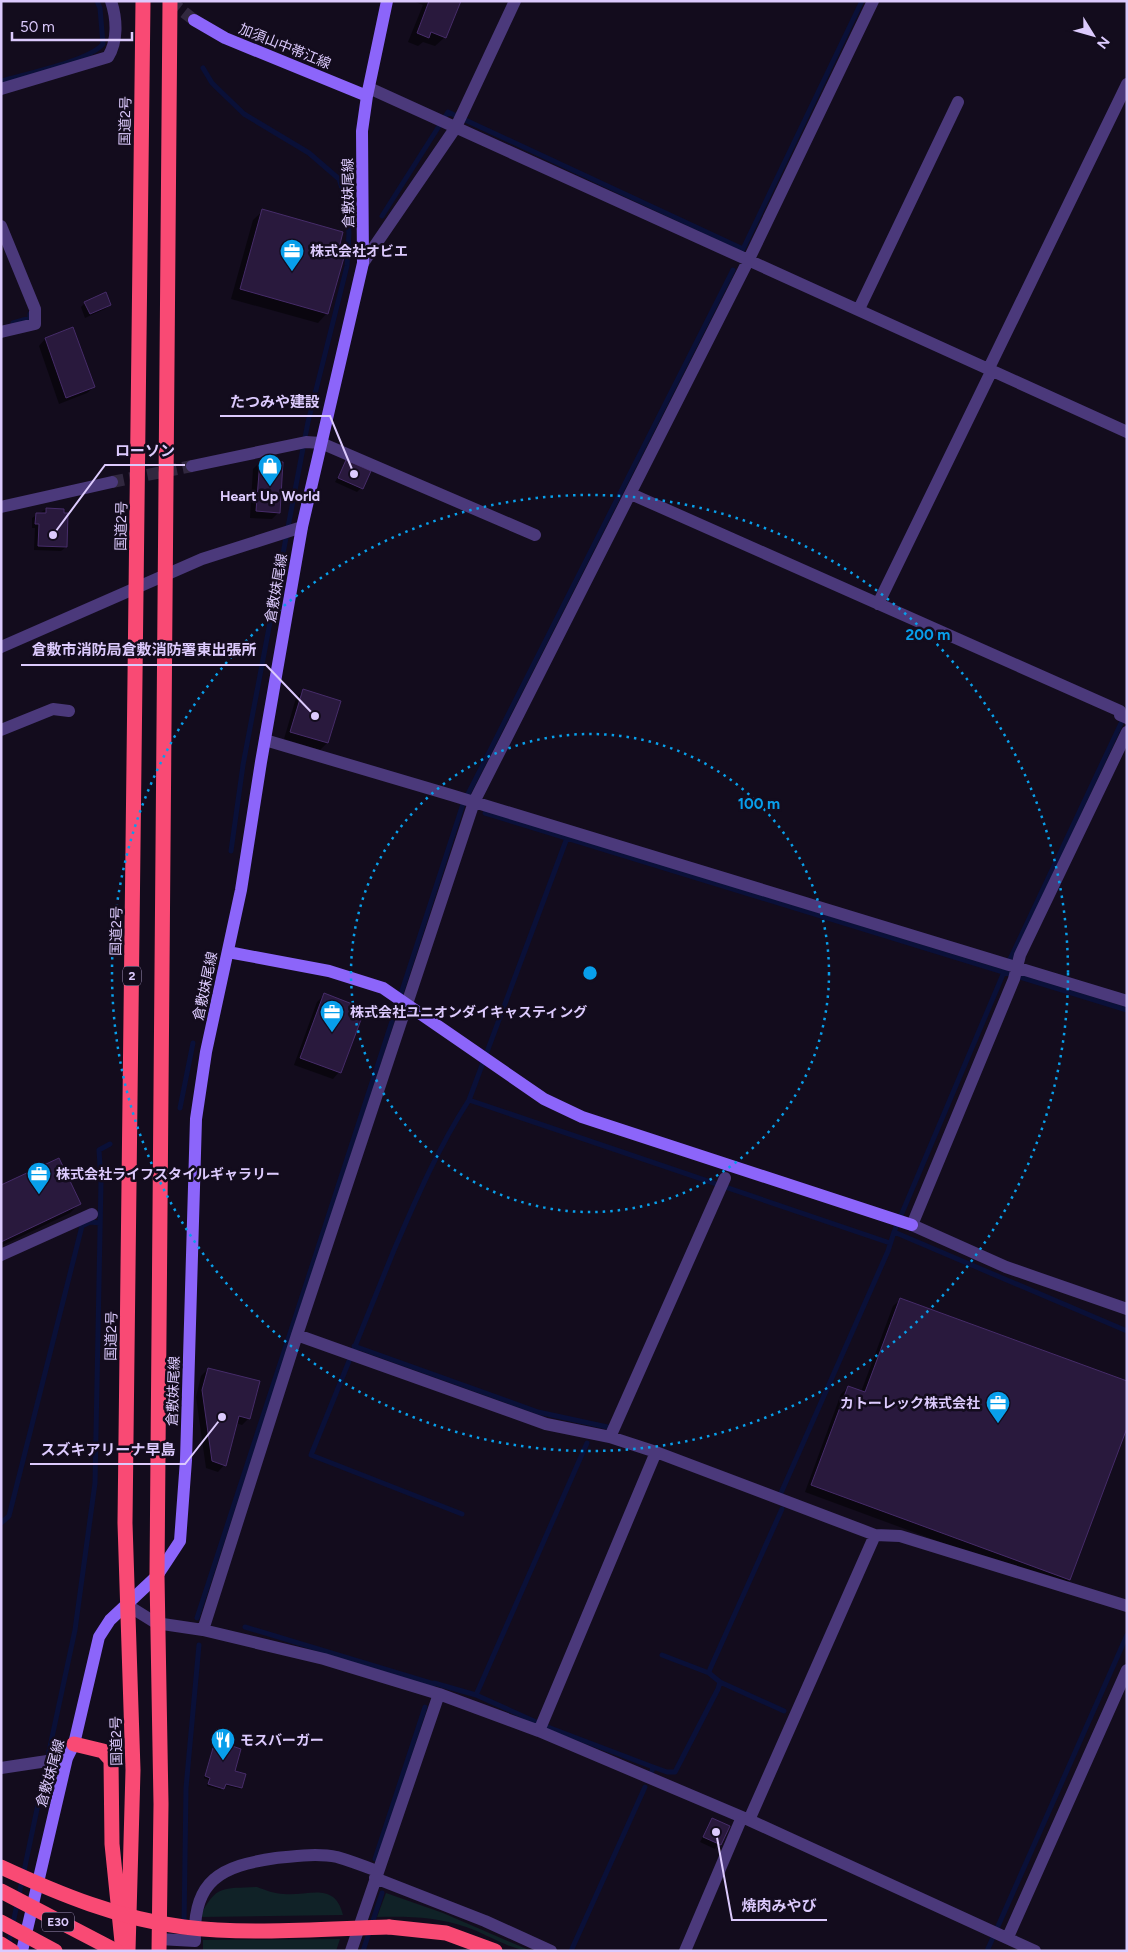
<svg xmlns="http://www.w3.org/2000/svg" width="1128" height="1952" font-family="Figtree,'Noto Sans JP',sans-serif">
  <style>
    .green { fill: #102227 }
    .shadow { fill: #0007 }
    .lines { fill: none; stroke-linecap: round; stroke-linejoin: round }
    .stream { stroke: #0a1038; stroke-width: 5 }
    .building { fill: #29193d; stroke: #462c69 }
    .street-tunnel { stroke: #31283f; stroke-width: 12; stroke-dasharray: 12 6; stroke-linecap: butt }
    .secondary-tunnel { stroke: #31283f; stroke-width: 12; stroke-dasharray: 12 6; stroke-linecap: butt }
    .street { stroke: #4b397b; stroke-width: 12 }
    .secondary { stroke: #8c65fa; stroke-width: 12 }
    .highway { stroke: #f94a74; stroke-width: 15 }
    .highway-bridge { stroke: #f94a74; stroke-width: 15 }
    .ring { fill: none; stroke: #089feb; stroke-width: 2.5; stroke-dasharray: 2.5 5 }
    .labels { text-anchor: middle; stroke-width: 5; stroke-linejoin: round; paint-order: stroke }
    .shield { fill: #130c1d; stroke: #a091ba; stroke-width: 1 }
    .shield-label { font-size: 12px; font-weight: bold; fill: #dccafd }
    .street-label { font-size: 14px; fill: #dccafd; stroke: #130c1d }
    .poi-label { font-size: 14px; font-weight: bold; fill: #dccafd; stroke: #130c1d; text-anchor: start }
    .centre { fill: #089feb; stroke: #130c1d; stroke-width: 2.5 }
    .ring-label { font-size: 15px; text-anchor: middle; font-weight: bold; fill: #089feb; stroke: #130c1d; stroke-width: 5; stroke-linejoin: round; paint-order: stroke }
    .leader { fill: none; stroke: #dccafd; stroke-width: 2 }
    .callout-dot { fill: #dccafd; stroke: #130c1d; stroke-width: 2 }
    .callout-label { font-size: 15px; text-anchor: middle; font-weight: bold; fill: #dccafd; stroke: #130c1d; stroke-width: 5; stroke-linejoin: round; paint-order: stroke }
  </style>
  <rect width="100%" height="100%" fill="#130c1d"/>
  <path class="green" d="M257 1887C265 1890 275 1894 284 1894 309 1896 335 1881 343 1915L200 1917C216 1884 223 1889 257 1887Z
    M386 1893 443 1913 531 1951C512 1951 485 1933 466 1927 438 1917 407 1916 377 1917Z
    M340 1939 336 1951H203V1940Z"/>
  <path class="shadow" d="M413 1H459L445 37 435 46 423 42 418 46 408 42 423 5Z
    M263 211 336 253 327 313 318 323 231 299 253 220Z
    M85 303 110 304 105 309 85 318 81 307Z
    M73 329 94 387 87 393 59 404 39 346 45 339Z
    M347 461 361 488 357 492 335 482Z
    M260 462 279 512 272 519 250 518 253 469Z
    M46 509 62 514 66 547 61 551 34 550 35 528H32V518Z
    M303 691 339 702 327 743 320 750 284 739 296 698Z
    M324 995 339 1072 333 1079 294 1065 317 1002Z
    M1 1187 79 1204 70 1213 1 1246Z
    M900 1300 1069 1580 1062 1587 805 1492 841 1394 848 1387 861 1392 893 1306Z
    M208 1369 249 1418 242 1425 236 1423 224 1465 218 1472 206 1468 196 1397 201 1376Z
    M229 1747 233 1772 241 1788 239 1789 224 1785 221 1790 207 1786 209 1780 204 1778 212 1751 214 1749 226 1753Z
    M713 1819 728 1826 715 1849 700 1842Z"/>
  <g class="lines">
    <path class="stream" d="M203 68 212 83 244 114 309 153 339 179 346 200 349 233 347 266 308 422 285 543 243 765 231 851
      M1 81C25 74 89 61 103 44L100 8 97 1
      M382 216 448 112 743 249
      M742 251 862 1
      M13 323 30 318V314
      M485 813 1127 1010
      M469 1100 890 1243
      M180 1108 193 1043
      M894 1232 1127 1331
      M354 1346 538 1412 612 1428
      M781 1493 888 1251 894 1232 1004 972 1124 717
      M462 1514 311 1455C339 1387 366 1318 394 1250 416 1199 439 1146 469 1100L567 838
      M1 1523 9 1516 82 1226 90 1222 100 1223
      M197 1618 463 804 733 270
      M245 1627 434 1684
      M662 1655 709 1673
      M720 1682 784 1711
      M434 1683 476 1695 587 1443
      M476 1695 545 1726 653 1767
      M48 1756 75 1630 95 1483 101 1181 99 1150 110 1144
      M652 1771 653 1767 667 1772H675L718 1689 720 1682 709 1673 710 1669 782 1509
      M375 1859 425 1707
      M184 1925 186 1788 199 1645
      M8 1947 45 1771
      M363 1951 382 1893
      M571 1951 645 1787
      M987 1951 1127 1635"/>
  </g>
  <path class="building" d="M429 1H461L446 38 431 32 429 38 417 33Z
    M262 209 343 232 338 252 345 254 328 314 240 289Z
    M106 292 111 305 90 314 84 302Z
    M73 327 95 387 66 398 45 338Z
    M260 460 283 462 280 513 256 511Z
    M346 460 371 471 363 489 338 478Z
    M46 508 64 509V513H68L67 547 38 546 39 524H35L36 513H46Z
    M303 689 341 701 328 743 290 732Z
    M324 993 365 1009 341 1073 300 1058Z
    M59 1158 81 1204 1 1242V1185Z
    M900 1298 1127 1381V1428L1070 1580 811 1485 848 1386 865 1392Z
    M208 1368 260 1381 250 1419 239 1416 226 1466 212 1461 202 1390Z
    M229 1745 241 1749 235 1771 246 1774 242 1788 226 1784 224 1789 208 1784 210 1778 205 1776 213 1748 227 1752Z
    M712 1818 730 1826 721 1845 703 1837Z"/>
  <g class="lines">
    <path class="street-tunnel" d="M112 482 192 466"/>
    <path class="secondary-tunnel" d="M170 1 194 20"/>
    <path class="street" d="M369 88 1127 432
      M1 89 108 57C118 41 117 19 111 1
      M1 226 35 309V324L1 332
      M363 263 456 127 515 1
      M859 309 958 102
      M989 368 1127 84
      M192 466 306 442 321 443 535 535
      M631 494 1120 711V715L1127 718
      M1 507 112 482
      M878 604 992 370
      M1 647 202 559 302 527
      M1 730 53 709 69 711
      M1127 732 1020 955 1014 979 912 1225 1006 1267 1127 1309
      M265 740 451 795 1127 1001
      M1 1255 92 1214
      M297 1335 546 1424 610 1437 656 1452 875 1535 900 1536 1127 1606
      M610 1437 725 1178
      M127 1605 156 1623 203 1630 324 1659 439 1694 539 1731 749 1820 1035 1951
      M203 1630 297 1335 474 802 749 259 873 1
      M539 1731 656 1452
      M1 1768 67 1758
      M749 1820 875 1535
      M375 1878 485 1921 551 1951
      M1008 1937 1127 1670
      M159 1939 195 1941C192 1880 221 1866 276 1858 295 1856 318 1853 337 1857 351 1861 364 1866 377 1871
      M351 1951 439 1694
      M685 1951 742 1817"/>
    <path class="secondary" d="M194 20 225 38 367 96
      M228 952 329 971 383 988 544 1099 582 1117 912 1225
      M22 1951 67 1758 74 1744 99 1637 110 1620 157 1576 180 1541 186 1460 196 1119 206 1052 241 890 261 762 302 527 363 263 362 131 367 96 387 1"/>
    <path class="highway" d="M74 1744 103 1751 111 1760 112 1844 122 1942
      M389 1927 446 1933 495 1951
      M1 1944 12 1951
      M128 1951 133 1770 125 1523 143 1
      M159 1951 161 1804 157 1576 170 1"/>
    <path class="highway-bridge" d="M1 1867C59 1894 120 1919 184 1927 248 1935 324 1929 389 1927
      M1 1891 116 1951
      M1 1922 55 1951"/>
  </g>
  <g class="ring">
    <circle cx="590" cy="973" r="239"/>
    <circle cx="590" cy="973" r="478"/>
  </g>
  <defs>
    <symbol id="office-pin" viewBox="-11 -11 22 30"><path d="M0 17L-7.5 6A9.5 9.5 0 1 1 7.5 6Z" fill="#089feb" stroke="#130c1d"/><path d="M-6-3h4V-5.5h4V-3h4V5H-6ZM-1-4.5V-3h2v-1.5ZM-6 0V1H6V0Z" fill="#fff"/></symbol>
    <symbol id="shop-pin" viewBox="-11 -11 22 30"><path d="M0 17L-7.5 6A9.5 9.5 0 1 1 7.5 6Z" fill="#089feb" stroke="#130c1d"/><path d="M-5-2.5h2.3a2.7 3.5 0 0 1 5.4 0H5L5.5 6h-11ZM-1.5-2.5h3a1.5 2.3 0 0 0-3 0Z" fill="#fff"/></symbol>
    <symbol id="restaurant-pin" viewBox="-11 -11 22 30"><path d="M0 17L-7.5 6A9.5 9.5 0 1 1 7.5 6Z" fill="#089feb" stroke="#130c1d"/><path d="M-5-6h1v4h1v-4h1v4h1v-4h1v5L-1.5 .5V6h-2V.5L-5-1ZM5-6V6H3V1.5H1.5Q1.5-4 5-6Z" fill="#fff"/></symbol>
  </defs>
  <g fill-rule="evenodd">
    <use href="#office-pin" x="278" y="237" width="28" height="38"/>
    <use href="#shop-pin" x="256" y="452" width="28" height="38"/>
    <use href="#office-pin" x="318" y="998" width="28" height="38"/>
    <use href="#office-pin" x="25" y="1160" width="28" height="38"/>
    <use href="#office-pin" x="984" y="1389" width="28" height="38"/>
    <use href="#restaurant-pin" x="209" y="1726" width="28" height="38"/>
  </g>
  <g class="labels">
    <g class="shield">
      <rect x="123" y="966.5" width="18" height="19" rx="4"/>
      <rect x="42" y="1912.5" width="32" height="19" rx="4"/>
    </g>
    <g class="shield-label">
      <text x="132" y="980">2</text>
      <text x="58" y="1926">E30</text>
    </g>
    <g class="street-label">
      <text transform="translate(285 46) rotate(22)" y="5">加須山中帯江線</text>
      <text transform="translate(125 121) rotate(-89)" y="5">国道2号</text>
      <text transform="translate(348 193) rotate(-91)" y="5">倉敷妹尾線</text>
      <text transform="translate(121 526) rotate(-89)" y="5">国道2号</text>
      <text transform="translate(276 588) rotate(-80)" y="5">倉敷妹尾線</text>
      <text transform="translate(116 931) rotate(-89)" y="5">国道2号</text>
      <text transform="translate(205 986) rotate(-78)" y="5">倉敷妹尾線</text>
      <text transform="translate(111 1336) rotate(-89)" y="5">国道2号</text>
      <text transform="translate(173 1391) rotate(-88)" y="5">倉敷妹尾線</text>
      <text transform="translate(116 1741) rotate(-91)" y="5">国道2号</text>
      <text transform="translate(50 1773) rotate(-74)" y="5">倉敷妹尾線</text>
    </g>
    <g class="poi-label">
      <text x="310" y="256">株式会社オビエ</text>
      <text x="270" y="501" text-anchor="middle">Heart Up World</text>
      <text x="350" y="1017">株式会社ユニオンダイキャスティング</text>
      <text x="56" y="1179">株式会社ライフスタイルギャラリー</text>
      <text x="980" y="1408" text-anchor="end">カトーレック株式会社</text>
      <text x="240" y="1745">モスバーガー</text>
    </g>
  </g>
  <circle cx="590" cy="973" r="8" class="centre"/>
  <g class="ring-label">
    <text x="928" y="640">200 m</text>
    <text x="759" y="809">100 m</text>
  </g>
  <path class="leader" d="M354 474L330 416H220M53 535L105 465H185M315 716L266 665H21M222 1417L185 1464H30M716 1832L732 1920H827"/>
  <g class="callout-dot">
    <circle cx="354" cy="474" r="5"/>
    <circle cx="53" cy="535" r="5"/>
    <circle cx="315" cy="716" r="5"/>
    <circle cx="222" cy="1417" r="5"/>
    <circle cx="716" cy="1832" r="5"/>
  </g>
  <g class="callout-label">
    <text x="275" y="407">たつみや建設</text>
    <text x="145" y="456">ローソン</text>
    <text x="144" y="655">倉敷市消防局倉敷消防署東出張所</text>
    <text x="108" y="1455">スズキアリーナ早島</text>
    <text x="779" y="1911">焼肉みやび</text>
  </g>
  <rect width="1128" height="1952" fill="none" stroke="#dccafd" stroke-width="5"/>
  <g transform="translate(1093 35) rotate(127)" stroke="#130c1d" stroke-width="4" paint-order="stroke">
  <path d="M0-4L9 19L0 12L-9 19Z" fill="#dccafd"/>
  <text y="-8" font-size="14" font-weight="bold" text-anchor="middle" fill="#dccafd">N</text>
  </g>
  <path d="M12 32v8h120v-8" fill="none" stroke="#dccafd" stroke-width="2.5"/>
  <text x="20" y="32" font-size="15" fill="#dccafd" stroke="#130c1d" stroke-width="4" paint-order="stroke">50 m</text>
</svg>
